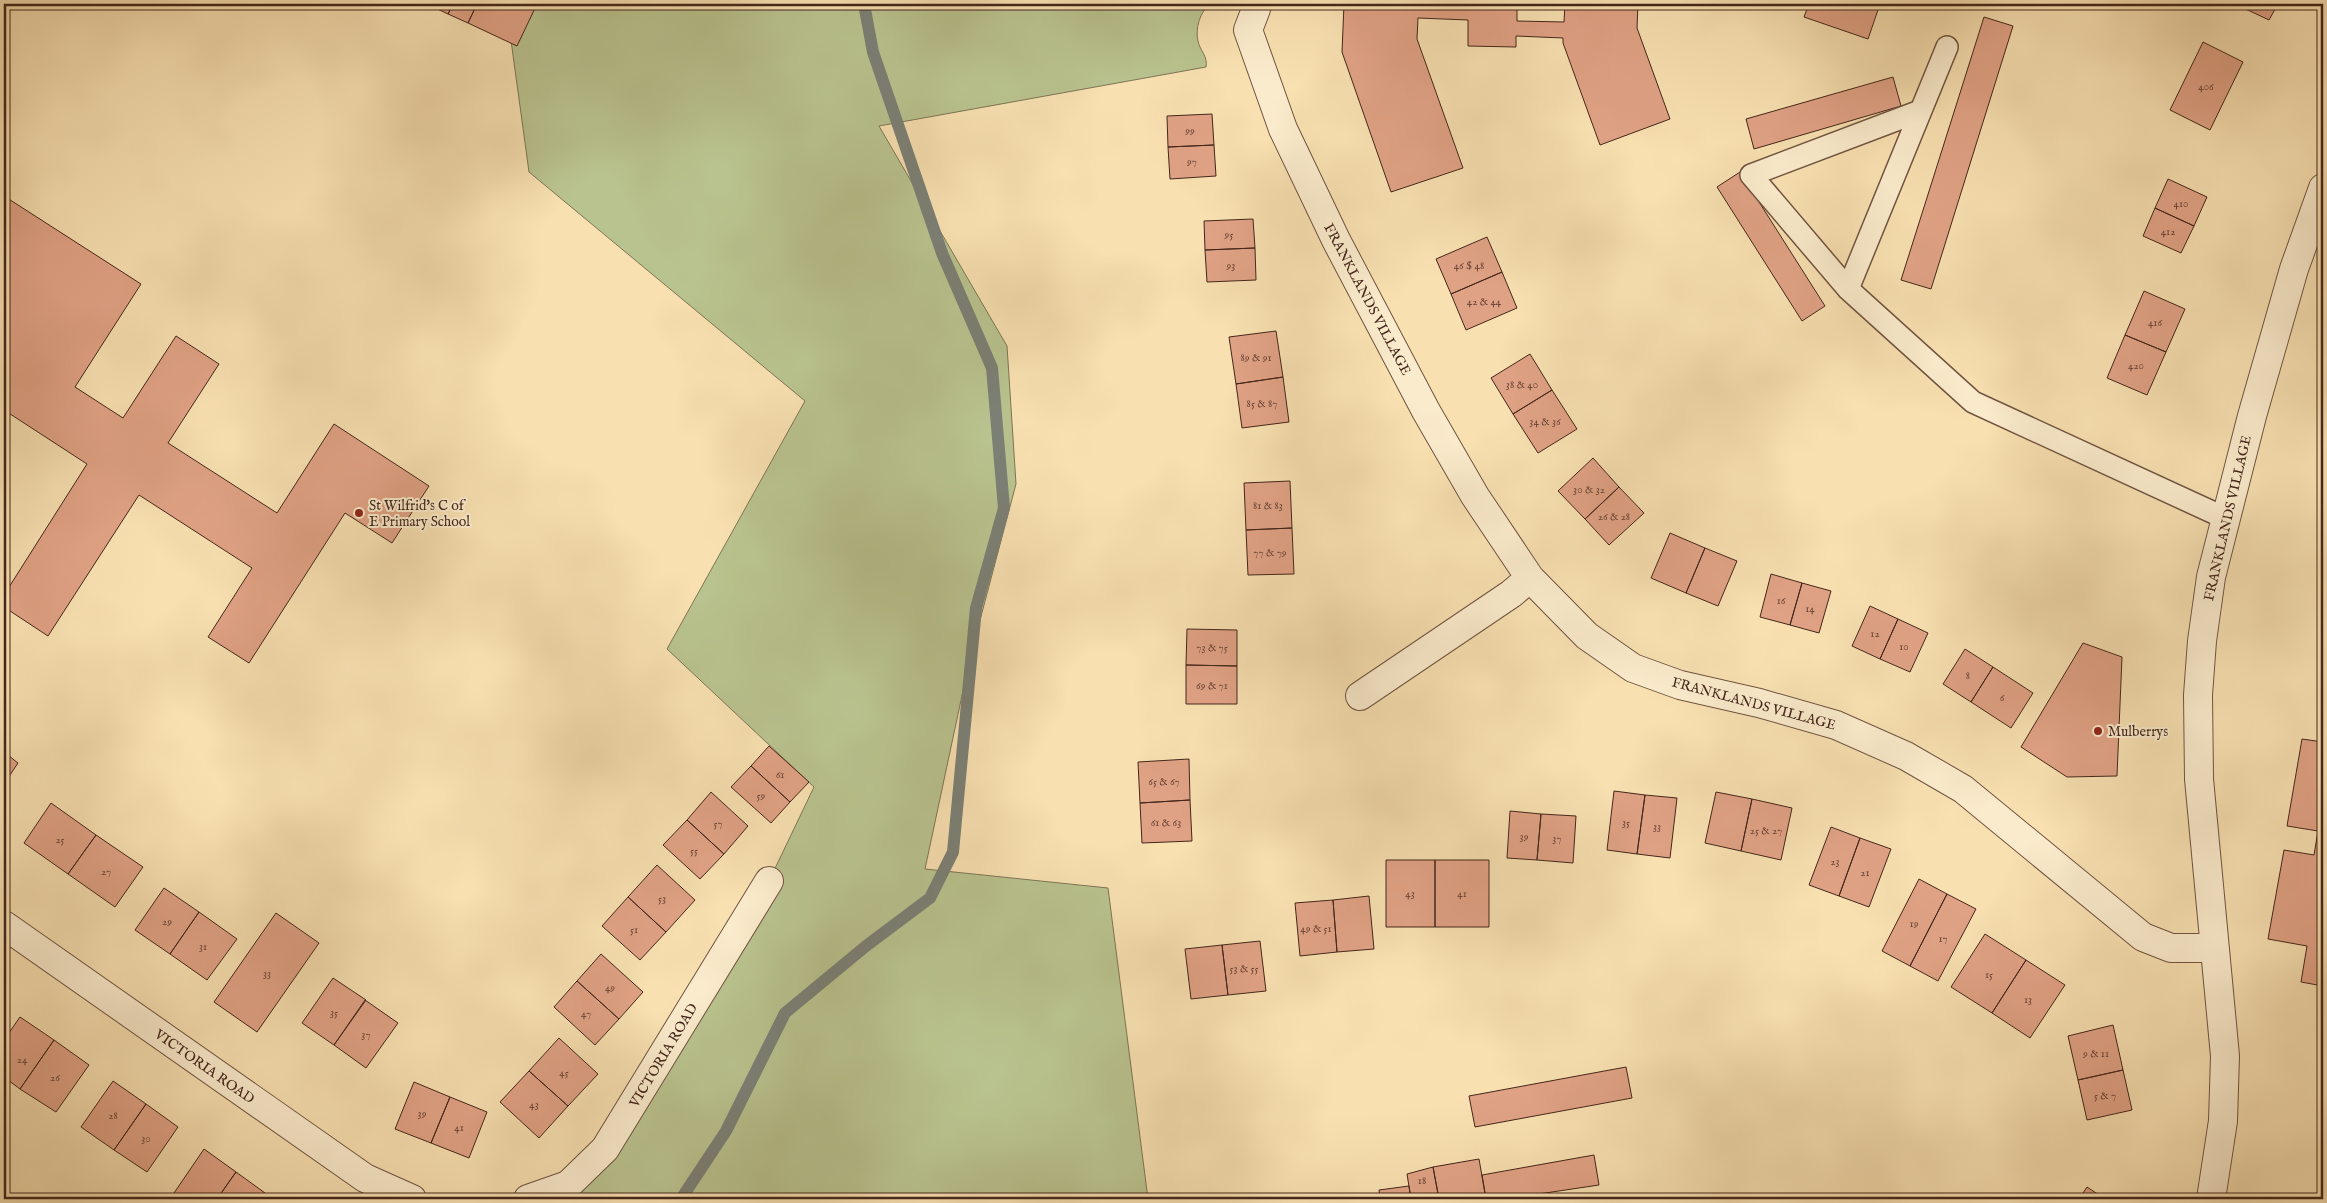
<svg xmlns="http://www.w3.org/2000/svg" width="2327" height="1203" font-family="'IM FELL English',serif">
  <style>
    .green { fill: #b9c38f; stroke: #7e7455 }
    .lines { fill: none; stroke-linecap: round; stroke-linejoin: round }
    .stream { stroke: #7b8076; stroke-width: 12 }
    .building { fill: #e0a285; stroke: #44261b }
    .lane-casing { stroke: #715440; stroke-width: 24 }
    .street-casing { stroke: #715440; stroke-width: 30 }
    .lane { stroke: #faebcc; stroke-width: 21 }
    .street { stroke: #faebcc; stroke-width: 28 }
    .poi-dot { fill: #8f2418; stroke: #faebcc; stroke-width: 2 }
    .labels { text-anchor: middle; stroke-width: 4; stroke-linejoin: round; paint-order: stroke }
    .number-label { font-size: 11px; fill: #6b4536 }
    .street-label { font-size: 14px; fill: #44261b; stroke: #faebcc }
    .poi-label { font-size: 14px; fill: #44261b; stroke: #faebcc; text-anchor: start }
  </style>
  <rect width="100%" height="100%" fill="#f8e0b1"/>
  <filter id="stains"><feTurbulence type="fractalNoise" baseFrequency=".004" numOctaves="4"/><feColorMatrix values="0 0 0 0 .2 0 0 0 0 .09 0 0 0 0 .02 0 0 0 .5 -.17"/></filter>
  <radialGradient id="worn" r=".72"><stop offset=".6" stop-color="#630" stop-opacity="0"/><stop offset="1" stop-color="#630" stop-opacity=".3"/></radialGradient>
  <path class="green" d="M506 4H1210C1200 12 1195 28 1198 41 1200 51 1208 56 1206 67L879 126 1007 346 1016 484 970 658 925 869 1108 888 1148 1199H559L769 881 814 787 667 649 805 401 529 172Z"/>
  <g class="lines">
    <path class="stream" d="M681 1199 726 1131 785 1013 866 946 930 898 953 852 976 608 1004 508 992 368 942 253 873 52 864 4"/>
  </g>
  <path class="building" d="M427 4H453L448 14Z
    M453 4H477L468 23 448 14Z
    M477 4H537L517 46 468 23Z
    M1344 4H1517V21L1564 22 1565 4H1638L1637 28 1670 119 1600 145 1563 43V38L1516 36V47L1468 46V20L1418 18 1417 39 1463 168 1391 192 1342 52Z
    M1809 4H1880L1868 39 1804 17Z
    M2235 4H2278L2269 20Z
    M1984 17 2013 26 1931 289 1901 280Z
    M2203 42 2243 62 2210 130 2170 110Z
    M1893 77 1901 106 1754 149 1746 119Z
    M1212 114 1214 145 1168 147 1167 116Z
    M1214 145 1216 176 1170 179 1168 147Z
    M1740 172 1825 306 1802 321 1717 187Z
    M2168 179 2207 197 2194 226 2155 208Z
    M4 196 141 284 75 387 123 418 176 336 219 364 168 443 277 513 334 424 429 486 392 543 345 513 249 663 208 637 252 568 139 495 48 636 4 607V595L87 464 4 410Z
    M2155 208 2194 226 2181 253 2143 236Z
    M1253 219 1255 248 1205 250 1204 221Z
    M1487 237 1502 272 1451 294 1436 259Z
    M1255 248 1256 280 1207 282 1205 250Z
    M1502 272 1517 308 1466 330 1451 294Z
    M2144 291 2185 309 2166 352 2125 335Z
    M1276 331 1283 377 1236 384 1229 337Z
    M2125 335 2166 352 2147 395 2107 378Z
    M1530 354 1552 390 1513 414 1491 378Z
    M1283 377 1289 422 1242 428 1236 384Z
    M1552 390 1577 429 1538 453 1513 414Z
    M1593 458 1619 487 1585 519 1558 491Z
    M1290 481 1292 528 1246 530 1244 483Z
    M1619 487 1644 513 1609 545 1585 519Z
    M1292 528 1294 574 1248 575 1246 530Z
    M1670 533 1705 548 1686 593 1651 578Z
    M1705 548 1737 561 1718 606 1686 593Z
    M1771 574 1802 583 1790 625 1760 617Z
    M1802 583 1831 591 1819 633 1790 625Z
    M1870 606 1898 619 1880 659 1852 646Z
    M1898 619 1928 633 1910 672 1880 659Z
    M1187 629 1237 630V666L1186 665Z
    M2083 643 2122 657 2117 776 2067 777 2021 747Z
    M1965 649 1993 667 1971 702 1943 684Z
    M1186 665 1237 666V704H1186Z
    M1993 667 2033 693 2011 728 1971 702Z
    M2302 739 2323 742V986L2301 982 2307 946 2268 939 2284 850 2314 855 2318 831 2287 826Z
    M769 746 809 782 790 802 751 766Z
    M4 752 18 763 4 784Z
    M1189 759 1190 800 1140 803 1138 762Z
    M751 766 790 802 771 823 731 787Z
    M1614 791 1645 795 1637 854 1607 850Z
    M711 792 748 826 724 854 687 820Z
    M1716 792 1752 799 1741 851 1705 843Z
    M1645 795 1677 798 1670 858 1637 854Z
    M1752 799 1792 808 1781 860 1741 851Z
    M1190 800 1192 841 1142 843 1140 803Z
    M51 803 96 835 68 874 24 843Z
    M1510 811 1541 814 1537 860 1507 858Z
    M1541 814 1576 816 1573 863 1537 860Z
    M687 820 724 854 700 879 663 845Z
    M1831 827 1860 838 1839 896 1809 885Z
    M96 835 143 867 115 907 68 874Z
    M1860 838 1891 849 1869 907 1839 896Z
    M1386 860H1435V927H1386Z
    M1435 860H1489V927H1435Z
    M657 865 695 900 666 932 628 897Z
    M1919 879 1947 894 1910 966 1882 951Z
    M164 888 199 912 170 954 135 930Z
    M1947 894 1976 909 1938 981 1910 966Z
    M1369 896 1374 949 1337 952 1333 900Z
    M628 897 666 932 640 960 602 926Z
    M1333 900 1337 952 1300 956 1295 903Z
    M199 912 237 939 207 980 170 954Z
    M276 913 319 943 257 1032 214 1002Z
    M1985 934 2026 960 1992 1013 1951 987Z
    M1260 941 1266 991 1228 995 1222 945Z
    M1222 945 1228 995 1191 999 1185 949Z
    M601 954 643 992 619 1019 577 981Z
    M2026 960 2065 985 2030 1038 1992 1013Z
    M333 978 366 1000 334 1045 302 1023Z
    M577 981 619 1019 595 1045 554 1007Z
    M365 1000 398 1023 366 1068 334 1045Z
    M20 1017 54 1040 20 1089 4 1077V1040Z
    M2113 1025 2123 1070 2078 1080 2068 1036Z
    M559 1038 598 1074 568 1106 529 1071Z
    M54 1040 89 1065 56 1112 20 1089Z
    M1626 1067 1632 1098 1475 1127 1469 1096Z
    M2123 1070 2132 1110 2087 1120 2078 1080Z
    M529 1071 568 1106 539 1138 500 1102Z
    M113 1081 146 1104 114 1150 81 1127Z
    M414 1082 450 1097 431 1143 395 1129Z
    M450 1097 487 1112 469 1158 431 1143Z
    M146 1104 178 1127 147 1172 114 1150Z
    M204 1149 236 1172 217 1199H183L174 1193Z
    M1594 1155 1599 1185 1505 1199H1486L1482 1175Z
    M1479 1159 1486 1199H1439L1433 1167Z
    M1433 1167 1439 1199H1411L1407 1174Z
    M236 1172 265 1193 261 1199H217Z
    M1409 1186 1411 1199H1380L1379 1190Z
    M2087 1187 2105 1199H2079Z"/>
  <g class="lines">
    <defs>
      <path id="lane" d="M1920 111 1751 175 1848 289 1973 402 2225 518
        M1848 289 1947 47"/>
      <path id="street" d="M1256 4V9L1248 30 1283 129 1336 240 1426 411 1475 496 1530 578 1587 636 1633 668 1680 685 1759 703 1836 725 1906 756 1963 789 2143 937 2171 948H2213
        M1360 696 1511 594 1530 578
        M4 925 365 1178 412 1199
        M528 1199 568 1185 605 1149 769 881
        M2211 1199 2223 1121 2225 1056 2199 779 2198 695 2202 641 2211 577 2252 416 2294 269 2323 188"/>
    </defs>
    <use href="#lane" class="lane-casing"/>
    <use href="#street" class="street-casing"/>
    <use href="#lane" class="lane"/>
    <use href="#street" class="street"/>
  </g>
  <g class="poi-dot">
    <circle cx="359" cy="513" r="5"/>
    <circle cx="2098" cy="731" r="5"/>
  </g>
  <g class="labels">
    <g class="number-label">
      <text x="2206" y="90">406</text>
      <text x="1190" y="134">99</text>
      <text x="1192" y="165">97</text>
      <text x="2181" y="207">410</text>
      <text x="2168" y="235">412</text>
      <text x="1229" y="238">95</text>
      <text x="1231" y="269">93</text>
      <text x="1469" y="269">46 $ 48</text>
      <text x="1484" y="305">42 &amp; 44</text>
      <text x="2155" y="326">416</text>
      <text x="1256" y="361">89 &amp; 91</text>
      <text x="2136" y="369">420</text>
      <text x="1522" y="388">38 &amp; 40</text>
      <text x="1262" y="407">85 &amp; 87</text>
      <text x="1545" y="425">34 &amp; 36</text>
      <text x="1589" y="493">30 &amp; 32</text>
      <text x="1268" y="509">81 &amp; 83</text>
      <text x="1614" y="520">26 &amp; 28</text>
      <text x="1270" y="556">77 &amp; 79</text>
      <text x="1781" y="604">16</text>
      <text x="1810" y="612">14</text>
      <text x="1875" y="637">12</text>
      <text x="1904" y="650">10</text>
      <text x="1212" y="651">73 &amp; 75</text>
      <text x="1968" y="679">8</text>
      <text x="1212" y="689">69 &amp; 71</text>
      <text x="2002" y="701">6</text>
      <text x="780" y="778">61</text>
      <text x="1164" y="785">65 &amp; 67</text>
      <text x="761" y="799">59</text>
      <text x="1166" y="826">61 &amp; 63</text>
      <text x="1626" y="826">35</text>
      <text x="718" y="827">57</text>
      <text x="1657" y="830">33</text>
      <text x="1766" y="834">25 &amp; 27</text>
      <text x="1524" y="840">39</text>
      <text x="1557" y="842">37</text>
      <text x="60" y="843">25</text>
      <text x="694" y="854">55</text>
      <text x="1835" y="865">23</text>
      <text x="106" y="875">27</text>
      <text x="1865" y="876">21</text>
      <text x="1410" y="897">43</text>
      <text x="1462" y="897">41</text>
      <text x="662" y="902">53</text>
      <text x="167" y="925">29</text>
      <text x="1914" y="927">19</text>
      <text x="1316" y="932">49 &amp; 51</text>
      <text x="634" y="933">51</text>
      <text x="1943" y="942">17</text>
      <text x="203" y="950">31</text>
      <text x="1244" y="972">53 &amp; 55</text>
      <text x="267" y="977">33</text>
      <text x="1989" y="978">15</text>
      <text x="610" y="991">49</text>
      <text x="2028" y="1003">13</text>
      <text x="334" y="1016">35</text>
      <text x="586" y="1017">47</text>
      <text x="366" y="1038">37</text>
      <text x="2096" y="1057">9 &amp; 11</text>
      <text x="22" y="1063">24</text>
      <text x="564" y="1076">45</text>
      <text x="55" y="1081">26</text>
      <text x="2105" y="1099">5 &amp; 7</text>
      <text x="534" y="1108">43</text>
      <text x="422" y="1117">39</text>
      <text x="113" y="1119">28</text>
      <text x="459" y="1131">41</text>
      <text x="146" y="1142">30</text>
      <text x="1422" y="1184">18</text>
    </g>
    <g class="street-label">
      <text transform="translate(1368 299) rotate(62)" y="5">FRANKLANDS VILLAGE</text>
      <text transform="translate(2227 518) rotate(-77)" y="5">FRANKLANDS VILLAGE</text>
      <text transform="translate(1754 703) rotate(15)" y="5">FRANKLANDS VILLAGE</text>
      <text transform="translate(663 1055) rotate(-59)" y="5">VICTORIA ROAD</text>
      <text transform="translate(205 1066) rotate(35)" y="5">VICTORIA ROAD</text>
    </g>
    <g class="poi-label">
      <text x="369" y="510">St Wilfrid's C of<tspan x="369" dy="16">E Primary School</tspan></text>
      <text x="2108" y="736">Mulberrys</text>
    </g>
  </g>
  <rect width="2327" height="1203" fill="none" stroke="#f8e0b1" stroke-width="20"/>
  <rect x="5" y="5" width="2317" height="1193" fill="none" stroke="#44261b" stroke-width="2.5"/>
  <rect x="10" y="10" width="2307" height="1183" fill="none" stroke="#44261b"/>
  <rect width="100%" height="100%" filter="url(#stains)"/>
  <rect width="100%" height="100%" fill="url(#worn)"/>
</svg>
